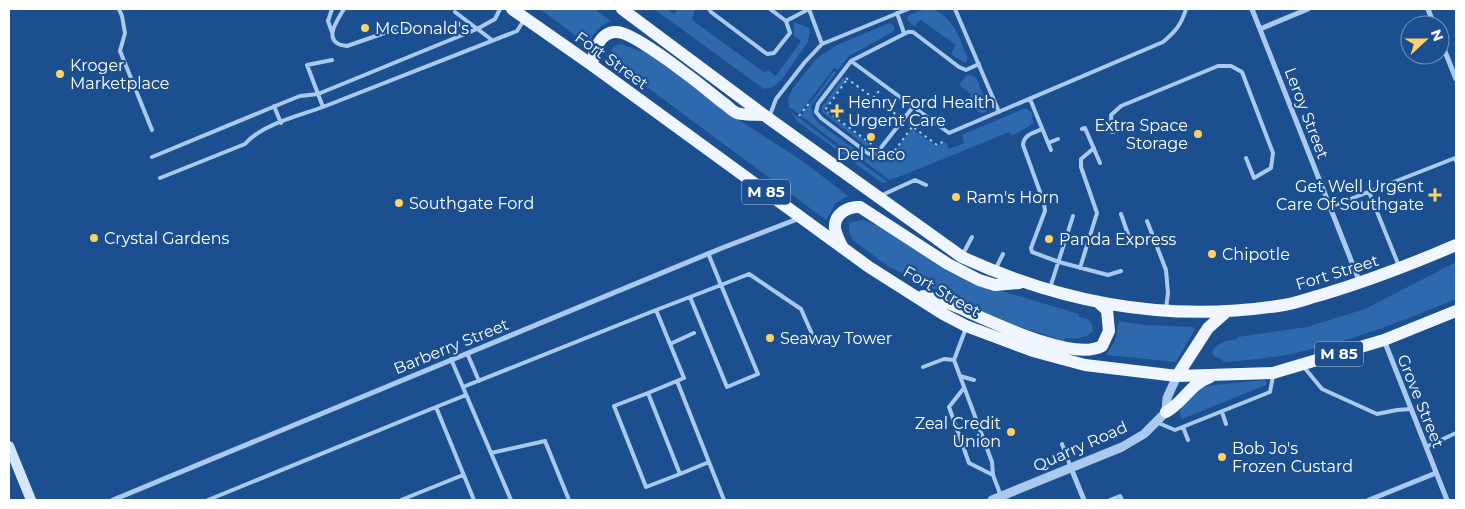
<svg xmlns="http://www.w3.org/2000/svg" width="1465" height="509" font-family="Montserrat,sans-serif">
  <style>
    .green { fill: #2e69ad }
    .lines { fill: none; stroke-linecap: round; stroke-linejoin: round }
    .path { stroke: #a9c9ee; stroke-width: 2; stroke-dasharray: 2.5 4; stroke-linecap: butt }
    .service { stroke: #a9c9ee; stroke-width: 4 }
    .minor { stroke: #a9c9ee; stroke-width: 5 }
    .tertiary { stroke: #a9c9ee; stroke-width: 9 }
    .secondary { stroke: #d6e6fa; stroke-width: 10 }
    .primary { stroke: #f0f6ff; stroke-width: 12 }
    .poi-dot { fill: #ffd166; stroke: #1b4f8f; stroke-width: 2 }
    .labels { text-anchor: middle; stroke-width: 4.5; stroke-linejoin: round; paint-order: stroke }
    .shield { fill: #1b4f8f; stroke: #bbcadd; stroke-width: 1 }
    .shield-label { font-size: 15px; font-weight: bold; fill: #fff }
    .poi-label { font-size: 16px; fill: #fff; stroke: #1b4f8f; text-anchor: start }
    .street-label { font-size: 16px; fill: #fff; stroke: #1b4f8f }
  </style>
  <rect width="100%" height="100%" fill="#1b4f8f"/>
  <path class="green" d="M540 9H594L611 21C599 26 593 33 588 45Z
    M654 9H666L674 14 678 9H695L692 20 765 73 768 70 776 76 801 41 794 36V22L809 28 810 33 807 43 783 78 773 87 764 89Z
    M932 9C954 17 959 37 967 57V62H963L951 54 956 45 921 20 914 26 909 22 907 19 909 15 923 10Z
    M890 23 894 26V31L849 56 838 70 834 68 799 114 789 107 788 99 793 88 817 58 837 45Z
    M621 44 640 51 642 49 736 118 801 160 848 196 836 203 826 220 617 65 618 64C612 60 611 56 611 50L615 46Z
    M834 71 836 73 811 106 812 113 817 122 867 158 874 161 882 160 885 155 890 159 912 129 936 146 946 142 949 149 964 143 962 135 1023 109H1027L1032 113 1033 123C1031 126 1015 134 1011 136L1009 132 904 175 889 180 852 152 839 145 801 116Z
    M967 75 973 76 977 79 988 107 986 112 980 113 966 101 971 94 959 85Z
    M843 78 846 80 823 110 874 147H867L822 112V107Z
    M790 111 840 149 848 153 888 182 882 183 797 121Z
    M863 220 876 225 877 223 971 282 1079 314V317C1088 318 1093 321 1093 331 1085 339 1076 339 1065 338L1064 341 999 320 889 267 853 240 849 231V223Z
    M1456 262V299C1378 331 1309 358 1223 362V360L1214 356 1212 352C1217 342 1227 341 1237 339L1238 337 1307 327 1365 309Z
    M1119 321 1145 325 1193 327 1195 329 1176 362 1106 355 1115 341Z
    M1265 380 1267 383 1266 385 1182 419 1180 416C1179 405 1194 391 1204 386Z"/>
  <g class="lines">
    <path class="path" d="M846 78 897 115
      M846 81 825 110 873 145
      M873 98 879 91
      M799 116 810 102
      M909 124 937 145 946 140
      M886 154 890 157 912 127"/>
    <path class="service" d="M119 9 122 16 125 33 120 51 152 130
      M332 9 328 21 332 32
      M344 9C336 22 321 43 347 46L399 28 411 30
      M709 9 711 12 767 54 774 53 790 33 786 21 770 9
      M809 9 822 44
      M955 9 999 112
      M455 12 492 40
      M897 13 904 33
      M786 21 809 9
      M851 61 949 133 1163 42C1176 31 1181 25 1186 9
      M1030 99 1051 150
      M274 106 281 123
      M323 107 307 65 332 60
      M913 107 876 154H869L821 118 816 112 818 104 851 61 908 32H913L959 67 966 70 979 64
      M770 115 776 99 805 62 822 44 908 9
      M1129 126 1112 132 1111 115 1121 106 1218 66H1231L1242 72 1273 153 1271 168 1254 178 1246 158
      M1042 129C1034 133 1024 134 1023 145L1044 203 1045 211 1031 248 1032 252 1059 262 1108 275 1121 271
      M1082 129 1085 128 1100 163
      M1048 143 1058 139
      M152 157 285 102 300 96 318 94 477 29 495 19 500 9
      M160 178 245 144C262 124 299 116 323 107L517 31 524 20
      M1369 192 1399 266
      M880 196 915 180 926 185
      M1330 207 1455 158 1456 161
      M1121 214 1130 240
      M1147 221 1166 270 1168 293 1166 309
      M708 253 721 285 690 297 727 387 758 374 721 285 749 274 801 309 816 343
      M963 254 972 237
      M1080 268 1097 213 1081 167V159L1094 148
      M995 270 1003 254
      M1050 288 1073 216
      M656 310 690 297
      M966 328 954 360 992 462 993 475 1001 496
      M670 344 694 333
      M467 353 479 381
      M451 359 511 500
      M1303 366 1322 389 1377 414 1397 410 1411 409
      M923 367 944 359 954 360
      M960 376 974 380
      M677 381 709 462
      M463 387 656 310 684 378 648 393 680 474 646 487 614 406 648 393
      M964 388 949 407 969 463 993 475
      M436 407 466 395
      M1222 412 1226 424
      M1156 422 1175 430 1270 392 1273 376
      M1183 427 1188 440
      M1062 444 1071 468
      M1426 447 1456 433
      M491 453 545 441 569 500
      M680 474 709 462 724 500
      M208 500 436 407 474 500
      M401 500 463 475
      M1110 500 1120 496 1122 500"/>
    <path class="minor" d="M1252 9 1360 283
      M1428 9 1434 25
      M1260 29 1308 9
      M1440 39 1456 79
      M1384 340 1447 500
      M1071 468 1084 500
      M113 500 722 248 800 218
      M1369 500 1436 473"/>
    <path class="tertiary" d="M992 500 1122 447 1144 434 1166 412 1167 398 1177 376"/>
    <path class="secondary" d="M9 446 31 500"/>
    <path class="primary" d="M512 9 592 65 869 267 943 314 966 326 1033 351 1085 365 1177 376 1273 373 1384 340 1456 311
      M622 9 764 115 962 257C1064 304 1173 323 1284 305 1297 303 1309 298 1321 295 1368 281 1412 264 1456 245
      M592 65C594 51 600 31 617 32 635 32 705 88 722 102 727 105 732 111 737 113 745 116 756 114 764 115
      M843 248C840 242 836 235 835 228 834 214 848 206 860 207L948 264 979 280 995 285 1019 283
      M923 296C933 299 943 301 953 305 984 318 1072 363 1102 346L1109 331 1107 310 1099 303
      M1177 376 1208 328 1226 312
      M1166 412C1183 403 1190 384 1210 377"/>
  </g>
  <g class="poi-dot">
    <circle cx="365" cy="28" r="5"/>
    <circle cx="60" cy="74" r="5"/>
    <path d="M834.5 103.5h5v5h5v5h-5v5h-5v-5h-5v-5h5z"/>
    <circle cx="1198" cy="134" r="5"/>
    <circle cx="871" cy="137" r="5"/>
    <path d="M1432.5 187.5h5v5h5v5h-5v5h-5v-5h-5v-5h5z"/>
    <circle cx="956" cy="197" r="5"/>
    <circle cx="399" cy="203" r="5"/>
    <circle cx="94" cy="238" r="5"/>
    <circle cx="1049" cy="239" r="5"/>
    <circle cx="1212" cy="254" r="5"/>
    <circle cx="770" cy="338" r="5"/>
    <circle cx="1011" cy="432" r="5"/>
    <circle cx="1222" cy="457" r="5"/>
  </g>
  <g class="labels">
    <g class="shield">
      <rect x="742" y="179.5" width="48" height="25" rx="4"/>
      <rect x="1315" y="341.5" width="48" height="25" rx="4"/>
    </g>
    <g class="shield-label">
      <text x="766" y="197">M 85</text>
      <text x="1339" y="359">M 85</text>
    </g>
    <g class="poi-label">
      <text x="375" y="34">McDonald's</text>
      <text x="70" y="71">Kroger<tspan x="70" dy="18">Marketplace</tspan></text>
      <text x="848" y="108">Henry Ford Health<tspan x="848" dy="18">Urgent Care</tspan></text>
      <text x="1188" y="131" text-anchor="end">Extra Space<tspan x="1188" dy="18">Storage</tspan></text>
      <text x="871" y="160" text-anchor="middle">Del Taco</text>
      <text x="1424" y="192" text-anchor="end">Get Well Urgent<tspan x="1424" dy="18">Care Of Southgate</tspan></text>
      <text x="966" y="203">Ram's Horn</text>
      <text x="409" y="209">Southgate Ford</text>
      <text x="104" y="244">Crystal Gardens</text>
      <text x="1059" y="245">Panda Express</text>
      <text x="1222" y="260">Chipotle</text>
      <text x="780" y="344">Seaway Tower</text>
      <text x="1001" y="429" text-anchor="end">Zeal Credit<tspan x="1001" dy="18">Union</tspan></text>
      <text x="1232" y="454">Bob Jo's<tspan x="1232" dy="18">Frozen Custard</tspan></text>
    </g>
    <g class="street-label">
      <text transform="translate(612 60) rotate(36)" y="6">Fort Street</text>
      <text transform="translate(1307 113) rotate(69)" y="6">Leroy Street</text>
      <text transform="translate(1337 272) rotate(-17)" y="6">Fort Street</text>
      <text transform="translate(942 291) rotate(30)" y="6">Fort Street</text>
      <text transform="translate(451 346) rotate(-22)" y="6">Barberry Street</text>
      <text transform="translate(1421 401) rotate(68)" y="6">Grove Street</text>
      <text transform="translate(1080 446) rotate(-24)" y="6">Quarry Road</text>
    </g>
  </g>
  <rect width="1465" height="509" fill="none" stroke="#ffffff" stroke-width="20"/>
  <g transform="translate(1425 40) rotate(69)"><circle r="24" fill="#1b4f8f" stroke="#7695bc"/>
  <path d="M0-4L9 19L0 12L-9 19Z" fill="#ffd166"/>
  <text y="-8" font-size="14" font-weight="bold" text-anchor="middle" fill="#ffffff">N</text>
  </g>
</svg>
